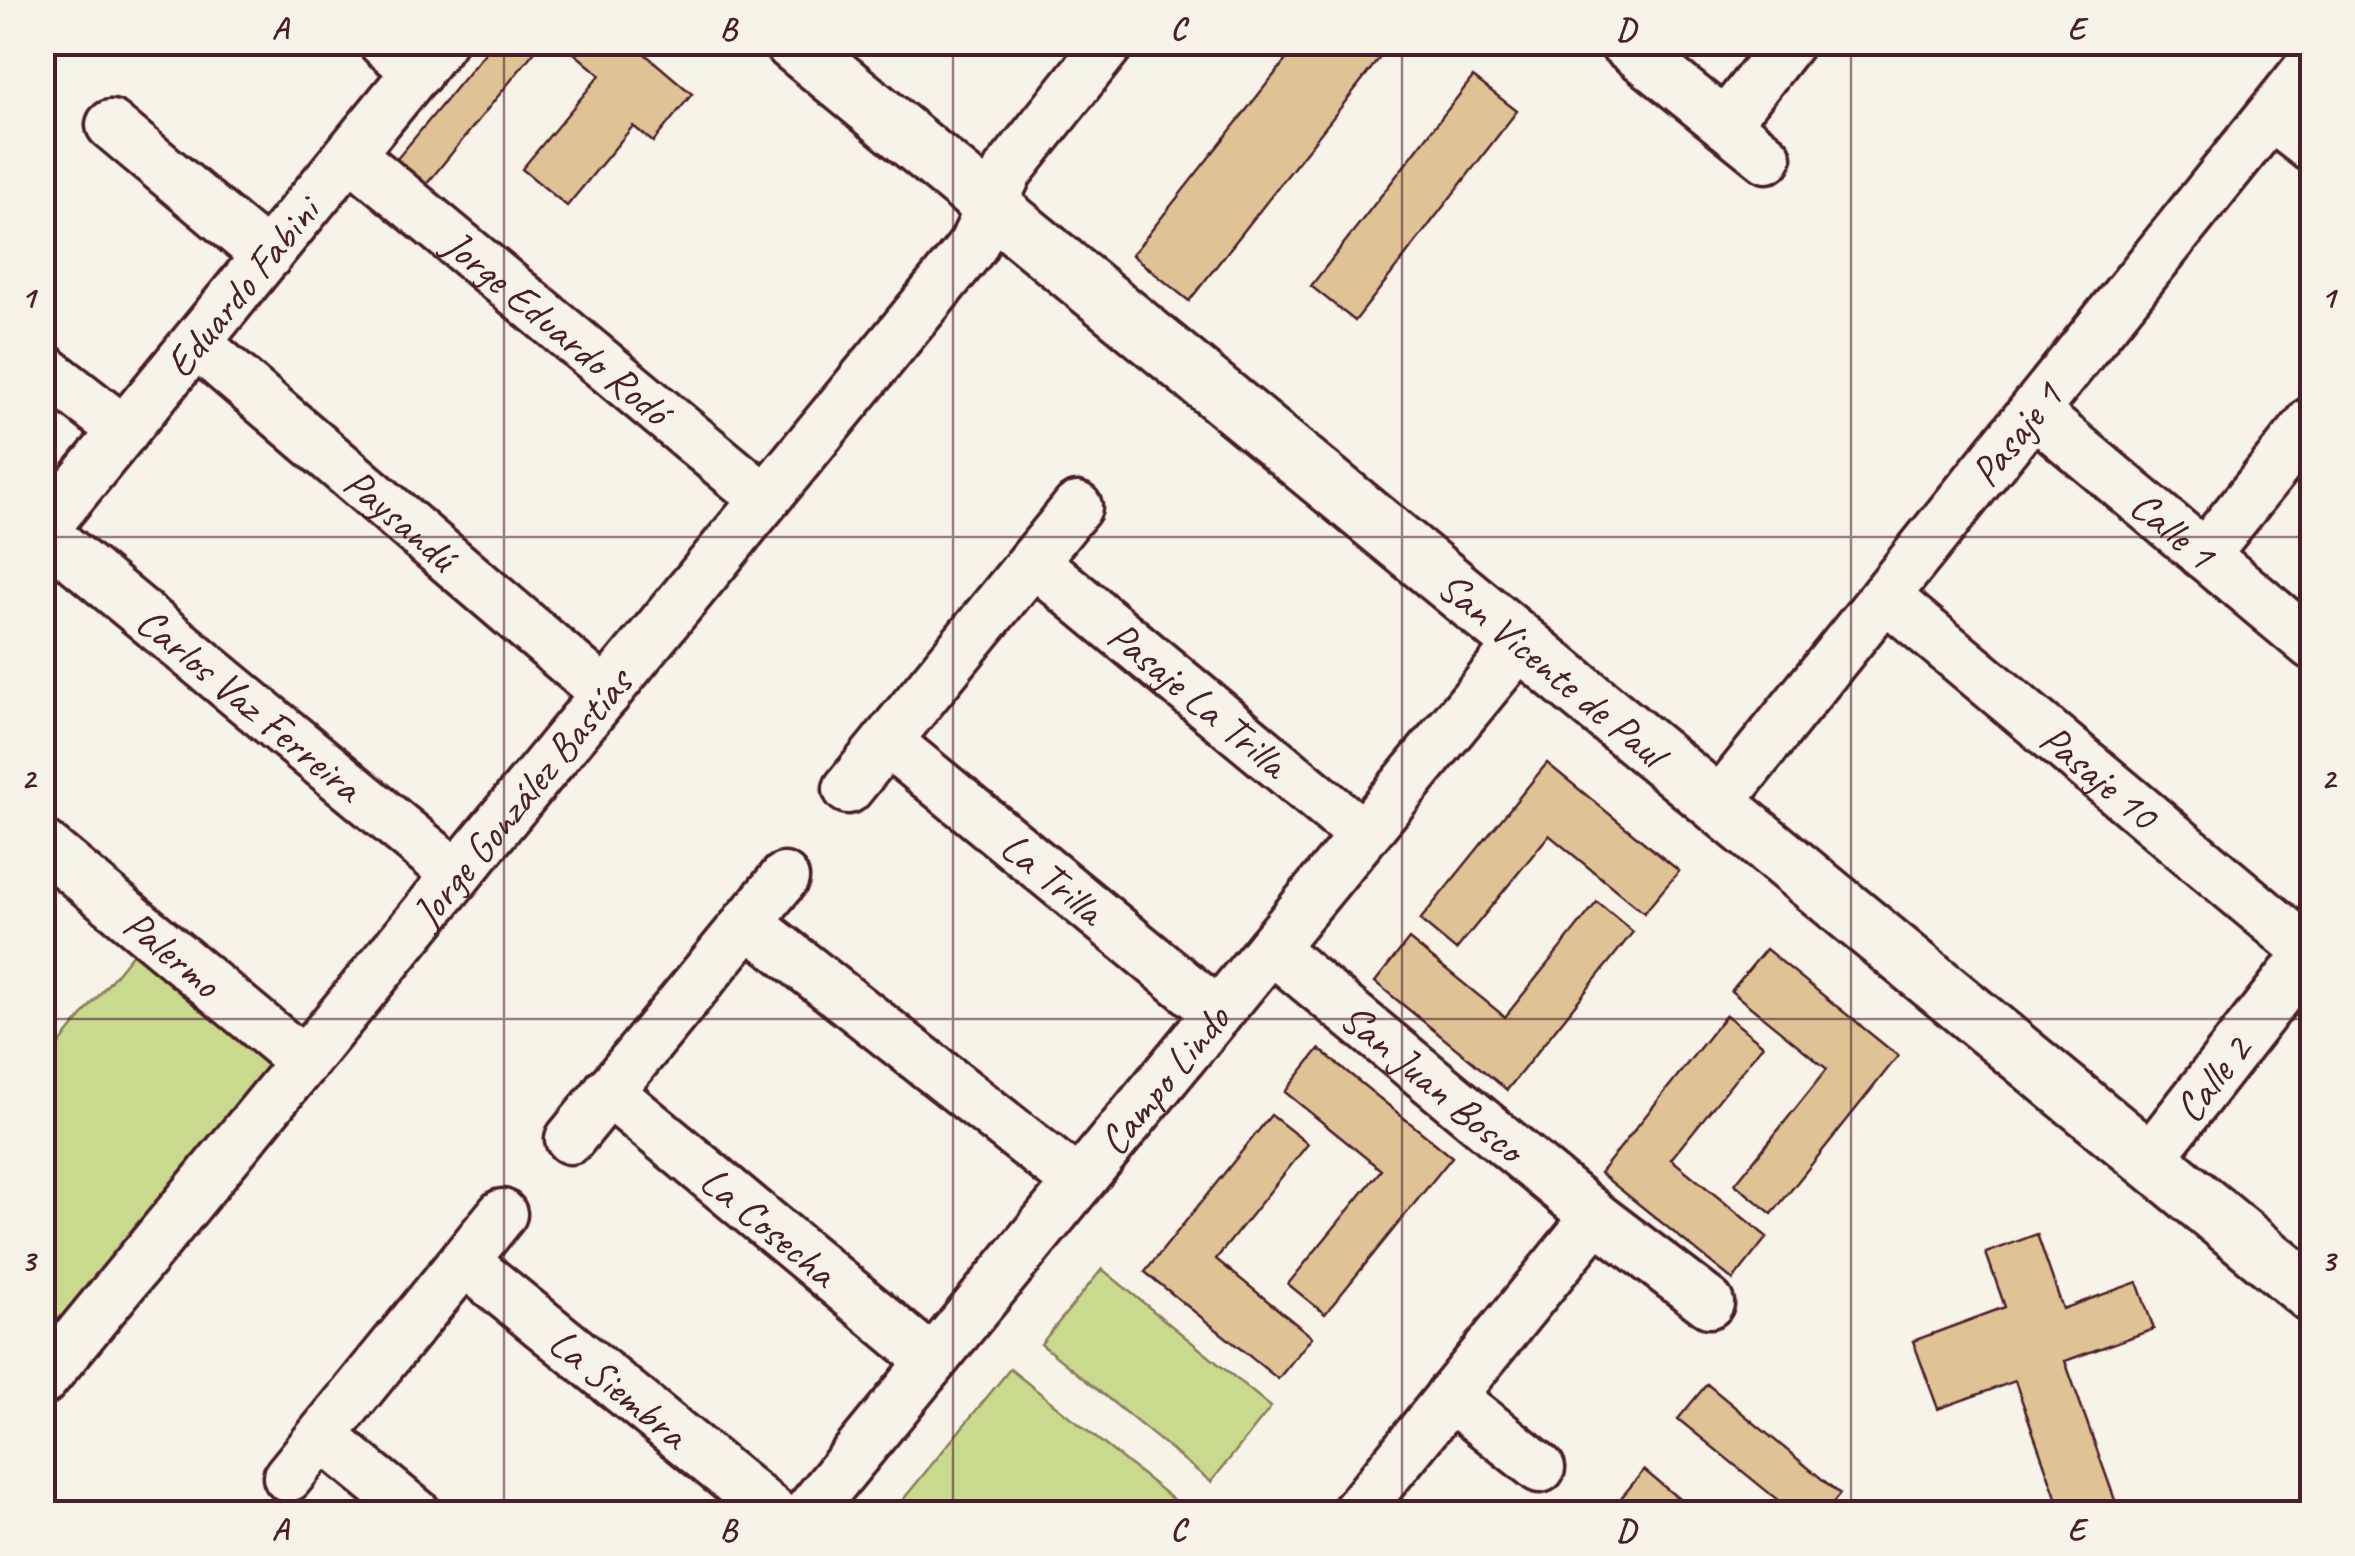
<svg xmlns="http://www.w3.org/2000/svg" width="2355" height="1556" font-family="Caveat,sans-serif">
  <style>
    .green { fill: #c9da8e; stroke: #8a7c5c; stroke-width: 2.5 }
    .building { fill: #e0c394; stroke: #4a1f2b; stroke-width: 2.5 }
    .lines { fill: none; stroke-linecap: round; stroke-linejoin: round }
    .minor-casing { stroke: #4a1f2b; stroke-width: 55 }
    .tertiary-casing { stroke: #4a1f2b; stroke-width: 62 }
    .minor { stroke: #f7f3e8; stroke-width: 48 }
    .tertiary { stroke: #f7f3e8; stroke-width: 55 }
    .grid { fill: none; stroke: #4a1f2b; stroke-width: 2.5; stroke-opacity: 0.55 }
    .labels { text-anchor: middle; stroke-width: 8; stroke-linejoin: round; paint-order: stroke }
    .street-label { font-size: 42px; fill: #4a1f2b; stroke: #f7f3e8 }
    .neatline { fill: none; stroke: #4a1f2b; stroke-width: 4 }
    .grid-label { font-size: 32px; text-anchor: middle; font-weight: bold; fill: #4a1f2b }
  </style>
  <rect width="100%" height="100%" fill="#f7f3e8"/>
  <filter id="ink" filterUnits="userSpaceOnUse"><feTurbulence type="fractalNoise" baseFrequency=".01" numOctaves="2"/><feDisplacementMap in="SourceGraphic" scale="20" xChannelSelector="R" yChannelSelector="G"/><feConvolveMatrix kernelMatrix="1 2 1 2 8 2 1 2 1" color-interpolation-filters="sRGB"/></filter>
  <g filter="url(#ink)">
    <path class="green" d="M139 946 276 1060 43 1348V1064Z
      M1102 1269 1271 1407 1211 1482 1041 1344Z
      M1010 1369 1190 1513H892Z"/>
    <path class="building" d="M494 42H542L417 196 387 171Z
      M561 42H631L692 94 653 142 633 126 567 206 522 169 600 75Z
      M1300 42H1392L1189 301 1132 255Z
      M1473 77 1517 111 1355 321 1311 286Z
      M1547 763 1679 871 1644 913 1549 835 1456 950 1420 920Z
      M1597 902 1633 932 1507 1090 1375 982 1409 939 1505 1017Z
      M1766 949 1898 1056 1772 1214 1735 1184 1827 1069 1731 991Z
      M1726 1015 1763 1045 1671 1159 1767 1237 1733 1280 1600 1173Z
      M1319 1049 1452 1157 1325 1314 1288 1284 1381 1170 1285 1092Z
      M1271 1115 1308 1144 1216 1259 1312 1337 1278 1379 1145 1272Z
      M2037 1234 2063 1309 2137 1282 2154 1329 2065 1361 2120 1514H2062L2015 1381 1938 1409 1913 1341 2005 1307 1986 1253Z
      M1707 1384 1840 1494 1824 1514H1795L1678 1419Z
      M1644 1470 1679 1499 1666 1514H1608Z"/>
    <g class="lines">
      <defs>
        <g id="minor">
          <path d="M383 42 418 72"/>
          <path d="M1623 42 1767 158"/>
          <path d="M2271 116 2312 148"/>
          <path d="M1725 124 1789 42"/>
          <path d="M111 125 267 256"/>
          <path id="s1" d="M350 154 765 499"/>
          <path id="s2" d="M196 343 606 694"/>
          <path d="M42 367 124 431"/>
          <path id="s3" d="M2034 412 2312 645"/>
          <path id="s4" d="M42 531 441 42"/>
          <path id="s5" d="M42 531 457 875"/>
          <path d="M2204 555 2312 421"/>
          <path id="s6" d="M1033 561 1363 835"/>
          <path id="s7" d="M1885 596 2312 954"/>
          <path id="s8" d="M887 741 1218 1013"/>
          <path d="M848 789 1077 507"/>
          <path id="s9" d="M1718 804 2312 64"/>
          <path id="s10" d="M42 844 304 1062"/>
          <path d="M747 922 1078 1183"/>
          <path id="s11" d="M1271 948 1596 1217 1709 1303"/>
          <path id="s12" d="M608 1091 932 1361"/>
          <path d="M570 1139 784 878"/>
          <path id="s13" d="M2149 1159 2312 950"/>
          <path id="s14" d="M464 1261 775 1514"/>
          <path id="s15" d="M42 1381 963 258 973 245 1008 171 1110 42"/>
          <path d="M1450 1396 1540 1468"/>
          <path d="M322 1436 417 1514"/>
          <path d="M288 1477 502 1214"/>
          <path id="s16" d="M807 1514 1521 643"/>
          <path d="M1355 1514 1596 1217"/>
        </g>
        <g id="tertiary">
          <path id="s17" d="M792 42 2312 1294"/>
        </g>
      </defs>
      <use href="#minor" class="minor-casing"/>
      <use href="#tertiary" class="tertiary-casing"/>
      <use href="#minor" class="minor"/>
      <use href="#tertiary" class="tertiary"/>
    </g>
  </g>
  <path class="grid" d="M504 42V1514M953 42V1514M1402 42V1514M1851 42V1514M42 537H2312M42 1019H2312"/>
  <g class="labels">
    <g class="street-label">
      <text dy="15" stroke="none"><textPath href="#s4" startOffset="315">Eduardo Fabini</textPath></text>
      <text dy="15" stroke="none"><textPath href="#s1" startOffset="270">Jorge Eduardo Rodó</textPath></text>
      <text dy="15" stroke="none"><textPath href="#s9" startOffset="475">Pasaje 1</textPath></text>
      <text dy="15" stroke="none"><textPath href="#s2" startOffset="270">Paysandú</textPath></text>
      <text dy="15" stroke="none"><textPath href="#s3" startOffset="182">Calle 1</textPath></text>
      <text dy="15" stroke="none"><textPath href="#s17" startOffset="985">San Vicente de Paul</textPath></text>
      <text dy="15" stroke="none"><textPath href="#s6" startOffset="215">Pasaje La Trilla</textPath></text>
      <text dy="15" stroke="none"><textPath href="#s5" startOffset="270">Carlos Vaz Ferreira</textPath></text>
      <text dy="15" stroke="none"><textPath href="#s7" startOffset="280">Pasaje 10</textPath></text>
      <text dy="15" stroke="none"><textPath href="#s15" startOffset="755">Jorge González Bastías</textPath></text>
      <text dy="15" stroke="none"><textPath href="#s8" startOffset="215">La Trilla</textPath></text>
      <text dy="15" stroke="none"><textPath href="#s10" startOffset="170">Palermo</textPath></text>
      <text dy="15" stroke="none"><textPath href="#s16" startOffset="562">Campo Lindo</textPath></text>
      <text dy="15" stroke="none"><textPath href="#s13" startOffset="102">Calle 2</textPath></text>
      <text dy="15" stroke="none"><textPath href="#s11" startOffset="210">San Juan Bosco</textPath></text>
      <text dy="15" stroke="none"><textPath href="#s12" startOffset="210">La Cosecha</textPath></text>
      <text dy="15" stroke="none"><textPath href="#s14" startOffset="200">La Siembra</textPath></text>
    </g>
  </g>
  <rect width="2355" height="1556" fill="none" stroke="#f7f3e8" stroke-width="110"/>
  <rect x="55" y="55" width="2245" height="1446" class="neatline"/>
  <g class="grid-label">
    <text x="280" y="39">A</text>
    <text x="728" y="39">B</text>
    <text x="1178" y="39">C</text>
    <text x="1626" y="39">D</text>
    <text x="2076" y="39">E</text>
    <text x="28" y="307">1</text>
    <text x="2328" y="307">1</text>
    <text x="28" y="789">2</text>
    <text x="2328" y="789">2</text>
    <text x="28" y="1271">3</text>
    <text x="2328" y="1271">3</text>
    <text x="280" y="1540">A</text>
    <text x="728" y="1540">B</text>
    <text x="1178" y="1540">C</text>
    <text x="1626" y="1540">D</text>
    <text x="2076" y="1540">E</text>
  </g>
</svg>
